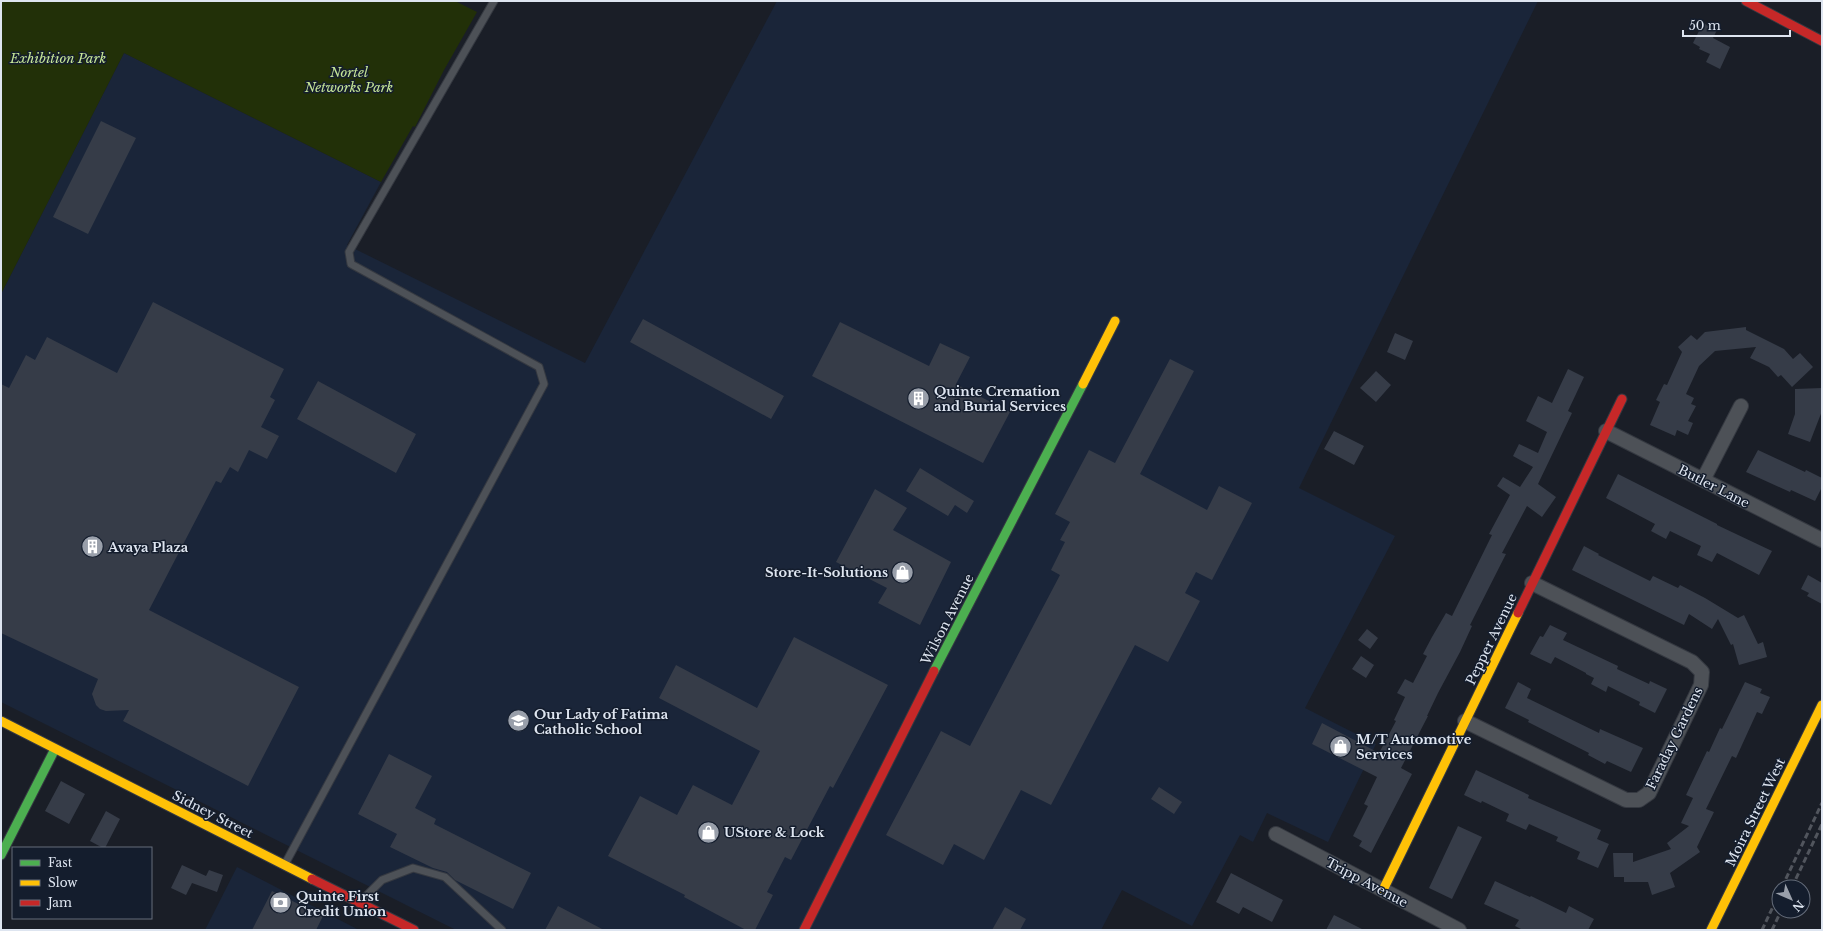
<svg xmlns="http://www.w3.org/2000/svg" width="1823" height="931" font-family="'Libre Baskerville',serif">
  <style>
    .built { fill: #1a2539 }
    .green { fill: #223008 }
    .building { fill: #363c48 }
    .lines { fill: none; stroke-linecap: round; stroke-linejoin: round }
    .lane-casing { stroke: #353941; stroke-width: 9 }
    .street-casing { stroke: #353941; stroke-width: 16 }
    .fast-casing { stroke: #353941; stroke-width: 11 }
    .slow-casing { stroke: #353941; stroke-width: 11 }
    .jam-casing { stroke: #353941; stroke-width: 11 }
    .lane { stroke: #4d5157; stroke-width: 7 }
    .street { stroke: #4d5157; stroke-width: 14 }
    .fast { stroke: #4caf50; stroke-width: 9 }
    .slow { stroke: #ffc107; stroke-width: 9 }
    .jam { stroke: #c62828; stroke-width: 9 }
    .rail { stroke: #51555d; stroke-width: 3; stroke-dasharray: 6 3; stroke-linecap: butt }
    .labels { text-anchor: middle; stroke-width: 3; stroke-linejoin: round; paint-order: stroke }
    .park-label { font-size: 13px; font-style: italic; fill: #c6e697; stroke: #141d2d }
    .poi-label { font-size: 13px; font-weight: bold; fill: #dee5f0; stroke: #141d2d; text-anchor: start }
    .street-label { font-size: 13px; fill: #dee5f0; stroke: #141d2d }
  </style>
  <rect width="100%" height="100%" fill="#1a1e27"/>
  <path class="built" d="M777 1H1538L1299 488 1395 536 1305 708 1376 744 1328 842 1267 813 1253 842 1240 835 1192 926 1122 890 1101 930H456L1 702V294L124 53 381 182 347 245 585 363Z
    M237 867 359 930H205Z"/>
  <path class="green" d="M1 1H455L477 12 444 70 415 127 413 126 381 182 124 53 1 294Z"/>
  <path class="building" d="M1703 23 1717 30 1713 38 1730 47 1720 69 1706 62 1710 54 1699 49 1700 47 1693 43Z
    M101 121 136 138 88 234 53 217Z
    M153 302 284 369 270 397 275 400 261 427 279 436 267 459 249 450 238 472 230 467 221 483 216 481 149 610 299 687 248 786 123 721 129 710 106 711 100 709 96 705 92 694 98 679 1 633V384L9 388 26 355 35 360 47 337 117 373Z
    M643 319 784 396 771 419 630 342Z
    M840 322 929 366 940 343 970 357 956 384 1010 412 983 463 812 376Z
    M1746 327V330L1784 349 1793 359 1800 353 1813 367 1792 387 1781 375 1778 377 1769 367 1750 358 1756 347 1715 351 1699 366 1686 394 1694 398 1691 404 1696 406 1688 421 1693 423 1688 435 1677 430 1675 436 1650 425 1660 402 1656 400 1664 384 1667 385 1682 352 1678 347 1691 335 1697 340 1705 332Z
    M1395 333 1413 341 1405 360 1387 352Z
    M1170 359 1194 371 1140 474 1207 510 1219 486 1252 503 1212 580 1196 572 1185 593 1200 601 1168 662 1135 645 1051 805 1021 790 984 860 954 844 943 865 886 835 941 731 970 746 1060 575 1051 570 1065 542 1060 540 1070 522 1055 514 1089 450 1115 463Z
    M1568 369 1584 377 1568 411 1572 413 1538 484 1556 497 1542 517 1527 506 1502 553 1506 554 1470 625 1472 626 1460 652 1438 693 1427 716H1428L1401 768 1412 774 1371 853 1359 846 1362 841 1353 836 1368 806 1364 804 1377 777 1312 744 1322 723 1379 753 1396 721 1394 720 1405 697 1397 693 1405 679 1413 683 1427 656 1423 654 1432 637 1446 613 1452 616 1492 535 1489 534 1510 495 1497 486 1503 477 1520 487 1533 467 1513 456 1519 444 1538 453 1547 432 1526 421 1538 396 1552 403Z
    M1376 371 1391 385 1376 402 1360 388Z
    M318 381 416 434 396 473 297 419Z
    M1822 388V411L1810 442 1788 434 1795 414V389Z
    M1334 431 1364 446 1354 465 1324 449Z
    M1758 450 1805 472 1806 470 1822 478V487L1815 501 1791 490 1790 492 1746 472Z
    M920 468 974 501 967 513 955 505 948 516 906 491Z
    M1618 474 1717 524V525L1772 551 1759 575 1717 553 1712 562 1697 555 1701 546 1670 531 1666 539 1651 531 1655 524 1606 498Z
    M875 489 907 508 893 530 951 562 920 625 878 603 887 588 836 562Z
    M1584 546 1599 554 1598 555 1650 581 1653 576 1678 588 1680 585 1705 598 1738 618 1744 615 1758 644 1763 642 1767 657 1739 665 1733 644 1731 645 1718 619 1712 629 1689 614 1684 625 1572 570Z
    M1808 575 1822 583V604L1807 596 1809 593 1801 589Z
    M1550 625 1567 633 1563 640 1618 666 1617 669 1649 684 1650 681 1667 689 1655 713 1639 705 1640 702 1608 686 1606 692 1591 684 1594 678 1586 674V673L1555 657 1551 664 1530 654 1540 636 1543 637Z
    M1367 629 1378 638 1370 649 1358 640Z
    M794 637 888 685 833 788 830 786 791 860 785 857 767 892 773 895 755 930H746L684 897 685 895 608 856 640 796 677 815 693 785 732 805 760 751 659 698 676 665 757 708Z
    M1361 656 1374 665 1366 678 1352 669Z
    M1518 682 1531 689 1527 698 1599 733 1600 729 1643 748 1631 772 1607 761 1605 764 1588 755 1589 753 1528 722 1529 720 1505 708Z
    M1745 682 1762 689 1760 693 1770 697 1762 714 1757 712 1736 758 1732 756 1706 809 1714 812 1697 847 1700 852 1670 873 1675 887 1652 895 1648 882H1624V877H1614L1613 853H1633V862L1671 849 1667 843 1689 826 1681 823 1693 798 1686 795 1707 751 1709 752 1720 728 1722 729Z
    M389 754 432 776 415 808 436 819 434 824 531 873 513 909 455 880 447 872 433 868 390 847 397 834 358 814Z
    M1476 770 1529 795 1528 798 1601 830 1597 839 1609 844 1598 868 1577 859 1580 852 1556 841 1558 837 1529 824 1526 830 1506 821 1509 814 1482 801 1481 803 1464 795Z
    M61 781 85 794 69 824 45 811Z
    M1159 787 1182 802 1174 814 1151 799Z
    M106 811 120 819 105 848H103L90 841Z
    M1458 826 1482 837 1452 899 1429 888Z
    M182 865 206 876 209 870 223 875 217 892 192 883 186 895 171 888Z
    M1231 873 1283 900 1272 922 1243 907 1239 914 1216 902Z
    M1495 881 1530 897 1531 896 1566 913 1569 906 1594 919 1588 930H1523L1515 926 1519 920 1484 904Z
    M272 891 323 916 316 930H252Z
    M558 906 604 930H545Z
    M1005 907 1026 919 1020 930H992Z
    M1334 915 1364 930H1326Z"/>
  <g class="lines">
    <defs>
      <path id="lane" d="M285 864 544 384 539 367 351 264 349 252 494 1
        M361 901 382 880 413 868 445 877 502 930"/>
      <path id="street" d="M1606 431 1822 540
        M1703 480 1741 406
        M1465 721 1626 800H1639L1649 793 1701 685 1702 672 1692 662 1532 583
        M1276 834 1459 930"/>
      <path id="fast" d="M934 671 1083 384
        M1 855 55 749"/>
      <path id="slow" d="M1083 384 1115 321
        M1 721 312 879
        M1383 890 1518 613
        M1711 930 1822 705"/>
      <path id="jam" d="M1746 1 1822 41
        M1518 613 1622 399
        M312 879 414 930
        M804 930 934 671"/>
    </defs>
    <use href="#lane" class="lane-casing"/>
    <use href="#street" class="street-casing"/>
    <use href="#fast" class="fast-casing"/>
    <use href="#slow" class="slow-casing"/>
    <use href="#jam" class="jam-casing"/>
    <use href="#lane" class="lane"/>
    <use href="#street" class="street"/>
    <use href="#fast" class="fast"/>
    <use href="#slow" class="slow"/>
    <use href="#jam" class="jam"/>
    <path class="rail" d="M1782 887 1822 803
      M1792 887 1822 824
      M1762 930 1779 894
      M1772 930 1781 911"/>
  </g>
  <defs>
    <symbol id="building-disc" viewBox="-11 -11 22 22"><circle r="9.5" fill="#999faa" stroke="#141d2d"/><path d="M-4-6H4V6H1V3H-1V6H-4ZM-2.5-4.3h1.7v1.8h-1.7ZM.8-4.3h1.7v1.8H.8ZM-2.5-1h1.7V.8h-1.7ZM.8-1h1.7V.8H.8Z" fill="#fff"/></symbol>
    <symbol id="shop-disc" viewBox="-11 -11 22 22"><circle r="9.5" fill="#999faa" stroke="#141d2d"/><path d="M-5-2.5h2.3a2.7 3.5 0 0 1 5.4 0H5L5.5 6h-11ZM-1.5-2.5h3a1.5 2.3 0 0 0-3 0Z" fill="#fff"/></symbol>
    <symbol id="school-disc" viewBox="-11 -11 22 22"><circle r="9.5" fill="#999faa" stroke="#141d2d"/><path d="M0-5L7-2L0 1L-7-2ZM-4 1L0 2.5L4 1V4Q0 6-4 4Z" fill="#fff"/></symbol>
    <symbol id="bank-disc" viewBox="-11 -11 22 22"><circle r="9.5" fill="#999faa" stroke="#141d2d"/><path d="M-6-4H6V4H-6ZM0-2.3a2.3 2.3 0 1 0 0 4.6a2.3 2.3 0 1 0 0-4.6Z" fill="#fff"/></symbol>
  </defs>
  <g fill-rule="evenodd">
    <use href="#building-disc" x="906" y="386" width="25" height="25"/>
    <use href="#building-disc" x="80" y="534" width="25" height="25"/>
    <use href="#shop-disc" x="890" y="560" width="25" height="25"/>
    <use href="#school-disc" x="506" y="708" width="25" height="25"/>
    <use href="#shop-disc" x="1328" y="734" width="25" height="25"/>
    <use href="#shop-disc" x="696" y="820" width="25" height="25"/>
    <use href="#bank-disc" x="268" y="890" width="25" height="25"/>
  </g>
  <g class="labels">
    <g class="park-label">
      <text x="58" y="63">Exhibition Park</text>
      <text x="349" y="77">Nortel<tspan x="349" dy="15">Networks Park</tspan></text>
    </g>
    <g class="poi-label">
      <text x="934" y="396">Quinte Cremation<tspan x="934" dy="15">and Burial Services</tspan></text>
      <text x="108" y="552">Avaya Plaza</text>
      <text x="888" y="577" text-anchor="end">Store-It-Solutions</text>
      <text x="534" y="719">Our Lady of Fatima<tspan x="534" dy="15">Catholic School</tspan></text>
      <text x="1356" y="744">M/T Automotive<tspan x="1356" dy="15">Services</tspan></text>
      <text x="724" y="837">UStore &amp; Lock</text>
      <text x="296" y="901">Quinte First<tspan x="296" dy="15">Credit Union</tspan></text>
    </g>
    <g class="street-label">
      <text transform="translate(1714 486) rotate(27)" y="5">Butler Lane</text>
      <text transform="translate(947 619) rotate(-63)" y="5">Wilson Avenue</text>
      <text transform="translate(1491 639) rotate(-64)" y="5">Pepper Avenue</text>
      <text transform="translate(1674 738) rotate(-64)" y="5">Faraday Gardens</text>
      <text transform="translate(1755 812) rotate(-64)" y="5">Moira Street West</text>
      <text transform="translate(213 814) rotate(27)" y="5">Sidney Street</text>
      <text transform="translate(1367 882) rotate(28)" y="5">Tripp Avenue</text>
    </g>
  </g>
  <rect width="1823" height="931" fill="none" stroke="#dee5f0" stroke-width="4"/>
  <rect x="12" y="847" width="140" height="72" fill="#141d2d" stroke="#656d7b"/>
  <rect x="20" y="860" width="20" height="6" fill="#4caf50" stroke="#656d7b"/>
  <text x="48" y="867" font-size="12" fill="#dee5f0">Fast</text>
  <rect x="20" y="880" width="20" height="6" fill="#ffc107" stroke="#656d7b"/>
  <text x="48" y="887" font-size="12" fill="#dee5f0">Slow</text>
  <rect x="20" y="900" width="20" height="6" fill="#c62828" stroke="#656d7b"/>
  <text x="48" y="907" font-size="12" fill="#dee5f0">Jam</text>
  <g transform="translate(1791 899) rotate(135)"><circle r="19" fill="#141d2d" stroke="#656d7b"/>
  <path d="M0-3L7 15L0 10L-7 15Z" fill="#999faa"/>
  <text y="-6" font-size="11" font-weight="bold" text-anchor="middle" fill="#dee5f0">N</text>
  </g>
  <path d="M1683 30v6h107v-6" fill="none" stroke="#dee5f0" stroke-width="2"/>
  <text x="1689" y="30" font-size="12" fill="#dee5f0" stroke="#141d2d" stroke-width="3" paint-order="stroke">50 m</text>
</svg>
